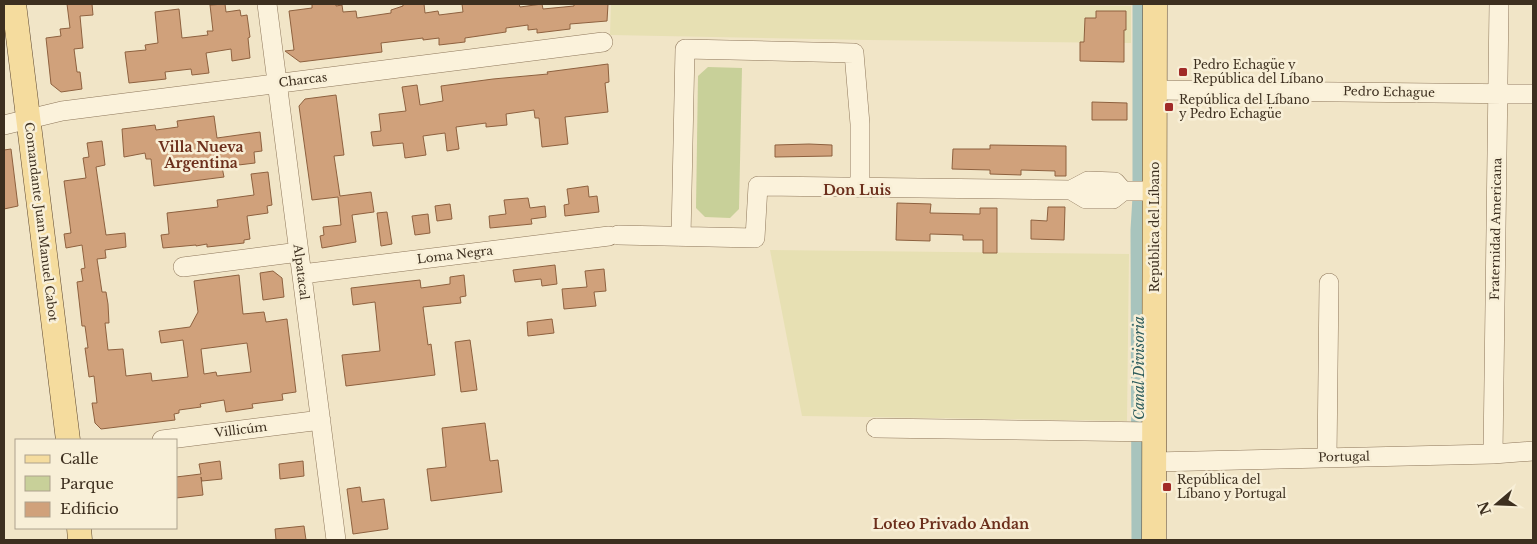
<svg xmlns="http://www.w3.org/2000/svg" width="1537" height="544" font-family="'Libre Baskerville',serif">
  <style>
    .farmland { fill: #e7e0b3 }
    .green { fill: #c8d099 }
    .lines { fill: none; stroke-linecap: round; stroke-linejoin: round }
    .canal { stroke: #a8c4bd; stroke-width: 15 }
    .building { fill: #d0a17b; stroke: #8e613f; fill-rule: evenodd }
    .minor-casing { stroke: #8e775b; stroke-width: 20 }
    .major-casing { stroke: #5b452f; stroke-width: 25 }
    .minor { stroke: #fbf2db; stroke-width: 19 }
    .major { stroke: #f5dc9e; stroke-width: 24 }
    .poi-dot { fill: #a02a27; stroke: #f8efd7; stroke-width: 2 }
    .labels { text-anchor: middle; stroke-width: 5; stroke-linejoin: round; paint-order: stroke }
    .poi-label { font-size: 12px; fill: #3d2f1f; stroke: #f8efd7; text-anchor: start }
    .street-label { font-size: 12px; fill: #3d2f1f; stroke: #f8efd7 }
    .neighbourhood-label { font-size: 14px; font-weight: bold; fill: #6c2f1c; stroke: #f8efd7 }
    .water-label { font-size: 14px; font-style: italic; fill: #2e5d5c; stroke: #f8efd7 }
  </style>
  <rect width="100%" height="100%" fill="#f1e5c7"/>
  <path class="farmland" d="M611 4H1047L1048 5 1131 6V43L868 40 610 35Z
    M770 250 1129 254 1127 421 802 416Z"/>
  <path class="green" d="M708 67 742 68 739 209 730 218 705 217 696 208 698 76Z"/>
  <g class="lines">
    <path class="canal" d="M1140 183V4
      M1139 540 1138 230 1140 197"/>
  </g>
  <path class="building" d="M67 4H92L93 15 80 16 83 48 74 49 77 72H80L82 89 61 92 51 84 46 38 61 36 60 29 70 28Z
    M225 4 226 12 240 10 241 16 247 15 250 37 248 38 250 58 232 61 231 49 206 53 209 73 192 75 191 69 165 72 166 79 129 83 125 52 146 50 145 45 158 43 155 12 179 9 182 38 208 35 207 31H213L210 5Z
    M312 4H336V6L342 5 343 12 356 11 357 18 391 13V10L403 6V4H424L425 13 438 11 439 15 463 12 462 4H519L520 7 542 4 543 9 574 6V4H608L607 21 570 24V29L537 33V29L528 30V25L506 28V32L465 38V42L439 45V38L423 40V38L381 43 382 52 300 62 285 51 294 50 289 11 312 8Z
    M1096 11H1126V30H1124V62L1080 61V42H1084L1085 18H1096Z
    M608 64 609 82 605 83 608 112 565 117 568 144 542 147 539 118H535L534 110 506 114 507 125 486 127V123L456 127 459 149 447 151 445 133 423 136 426 155 405 158 403 143 373 146 371 132 381 131 379 114 406 111 402 87 417 85 420 105 443 101 441 86 493 79 548 74 547 72Z
    M336 95 344 155 334 156 340 196 371 192 374 212 352 215 356 242 322 248 320 236 324 235 323 227 341 225 338 197 312 200 299 106 305 99Z
    M1092 102 1127 103V120H1092Z
    M214 116 217 138 260 132 262 151 254 152 255 163 222 167 224 177 154 186 151 159H146L145 153 124 157 122 129 155 125 156 130 178 127 177 121Z
    M102 141 105 165 96 167 106 235 125 233 126 247 105 250 106 258 97 259 102 292H106L108 304 109 323H105L108 350 123 349 126 376 151 373 152 381 188 377 183 340 161 343 159 331 190 327 198 312 194 281 239 275 243 314 264 312 266 322 287 319 296 392 282 394 283 400 252 404 253 408 226 412 224 400 200 404 201 407 179 410V413L174 414 175 420 101 429 95 423 92 403H97L94 376 89 377 85 348H88L85 326H82L77 282 83 281 81 269 85 268 82 245 66 248 64 234 71 233 64 181 86 178 83 158 89 157 87 143ZM247 343 251 372 217 376 216 372 204 374 201 349Z
    M809 144 832 145V156L775 157V145Z
    M990 145 1066 146V176H1055V171L1021 170V175L990 174V170L952 169 953 149H990Z
    M11 149 18 206 4 209V150Z
    M268 172 272 205 267 206 268 213 247 216 250 239 244 240V243L207 247V244L196 246V245L163 248 161 235 169 234 167 213 218 207 217 200 254 195 251 174Z
    M588 186 589 197 597 196 599 212 565 216 564 205 569 204 567 189Z
    M528 198 530 208 545 206 546 217 531 219 532 224 490 228 489 216 506 214 504 200Z
    M897 203 931 204 930 213 980 214V208H997V253H983V240H963V235L930 234V241L896 240Z
    M450 204 452 219 437 221 435 206Z
    M1048 207H1065L1064 240 1031 239V220L1047 221Z
    M387 212 392 244 381 246 377 213Z
    M428 214 430 233 415 235 412 216Z
    M555 265 557 284 542 286 541 279 515 282 513 270Z
    M604 269 606 291 594 292 596 306 564 309 562 289 587 287 585 271Z
    M273 271 282 278 284 297 263 300 260 273Z
    M464 275 466 296 460 297 461 303 423 307 428 345 431 344 435 375 346 386 342 355 380 351 375 302 353 305 351 288 420 280 421 288 450 284V277Z
    M552 319 554 333 528 336 527 322Z
    M470 340 477 390 461 392 455 342Z
    M485 423 490 461 498 460 502 492 431 501 427 469 446 467 442 428Z
    M220 461 222 479 202 481 201 477 203 495 176 498V477L201 474 199 464Z
    M303 461 304 476 280 479 279 464Z
    M360 487 362 502 384 499 388 529 353 534 347 489Z
    M304 526 306 540H276L275 529Z"/>
  <g class="lines">
    <defs>
      <path id="minor" d="M267 4 336 540
        M1155 90 1533 94
        M4 125 62 111 603 42
        M1071 190 1086 199H1113L1123 191H1155
        M618 235 755 238 758 186 1071 190 1088 181 1115 182 1123 191
        M681 237 685 49 854 53 860 124V188
        M183 267 299 252
        M302 274 609 236
        M876 428 1154 432
        M162 440 321 420
        M1493 454 1499 4
        M1327 458 1329 283
        M1154 462 1493 454 1533 451"/>
      <path id="major" d="M14 4 68 440
        M79 528 80 540
        M1154 540 1155 4"/>
    </defs>
    <use href="#minor" class="minor-casing"/>
    <use href="#major" class="major-casing"/>
    <use href="#minor" class="minor"/>
    <use href="#major" class="major"/>
  </g>
  <g class="poi-dot">
    <rect x="1178" y="67" width="10" height="10" rx="2.5"/>
    <rect x="1164" y="102" width="10" height="10" rx="2.5"/>
    <rect x="1162" y="482" width="10" height="10" rx="2.5"/>
  </g>
  <g class="labels">
    <g class="poi-label">
      <text x="1193" y="69">Pedro Echagüe y<tspan x="1193" dy="14">República del Líbano</tspan></text>
      <text x="1179" y="104">República del Líbano<tspan x="1179" dy="14">y Pedro Echagüe</tspan></text>
      <text x="1177" y="484">República del<tspan x="1177" dy="14">Líbano y Portugal</tspan></text>
    </g>
    <g class="street-label">
      <text transform="translate(303 80) rotate(-7)" y="4">Charcas</text>
      <text transform="translate(1389 92) rotate(1)" y="4">Pedro Echague</text>
      <text transform="translate(41 222) rotate(83)" y="4">Comandante Juan Manuel Cabot</text>
      <text transform="translate(1155 227) rotate(-90)" y="4">República del Líbano</text>
      <text transform="translate(1496 229) rotate(-89)" y="4">Fraternidad Americana</text>
      <text transform="translate(455 255) rotate(-7)" y="4">Loma Negra</text>
      <text transform="translate(301 272) rotate(83)" y="4">Alpatacal</text>
      <text transform="translate(241 430) rotate(-7)" y="4">Villicúm</text>
      <text transform="translate(1344 457) rotate(-1)" y="4">Portugal</text>
    </g>
    <g class="neighbourhood-label">
      <text x="201" y="152">Villa Nueva<tspan x="201" dy="16">Argentina</tspan></text>
      <text x="857" y="195">Don Luis</text>
      <text x="951" y="529">Loteo Privado Andan</text>
    </g>
    <g class="water-label">
      <text transform="translate(1139 368) rotate(-90)" y="5">Canal Divisoria</text>
    </g>
  </g>
  <rect width="1537" height="544" fill="none" stroke="#3d2f1f" stroke-width="10"/>
  <rect x="15" y="439" width="162" height="90" fill="#f8efd7" stroke="#ada28d"/>
  <rect x="25" y="455" width="25" height="8" fill="#f5dc9e" stroke="#ada28d"/>
  <text x="60" y="464" font-size="15" fill="#3d2f1f">Calle</text>
  <rect x="25" y="476" width="25" height="15" fill="#c8d099" stroke="#ada28d"/>
  <text x="60" y="489" font-size="15" fill="#3d2f1f">Parque</text>
  <rect x="25" y="502" width="25" height="15" fill="#d0a17b" stroke="#ada28d"/>
  <text x="60" y="514" font-size="15" fill="#3d2f1f">Edificio</text>
  <g transform="translate(1497 504) rotate(251)" stroke="#f8efd7" stroke-width="4" paint-order="stroke">
  <path d="M0-4L9 19L0 12L-9 19Z" fill="#3d2f1f"/>
  <text y="-8" font-size="14" font-weight="bold" text-anchor="middle" fill="#3d2f1f">N</text>
  </g>
</svg>
